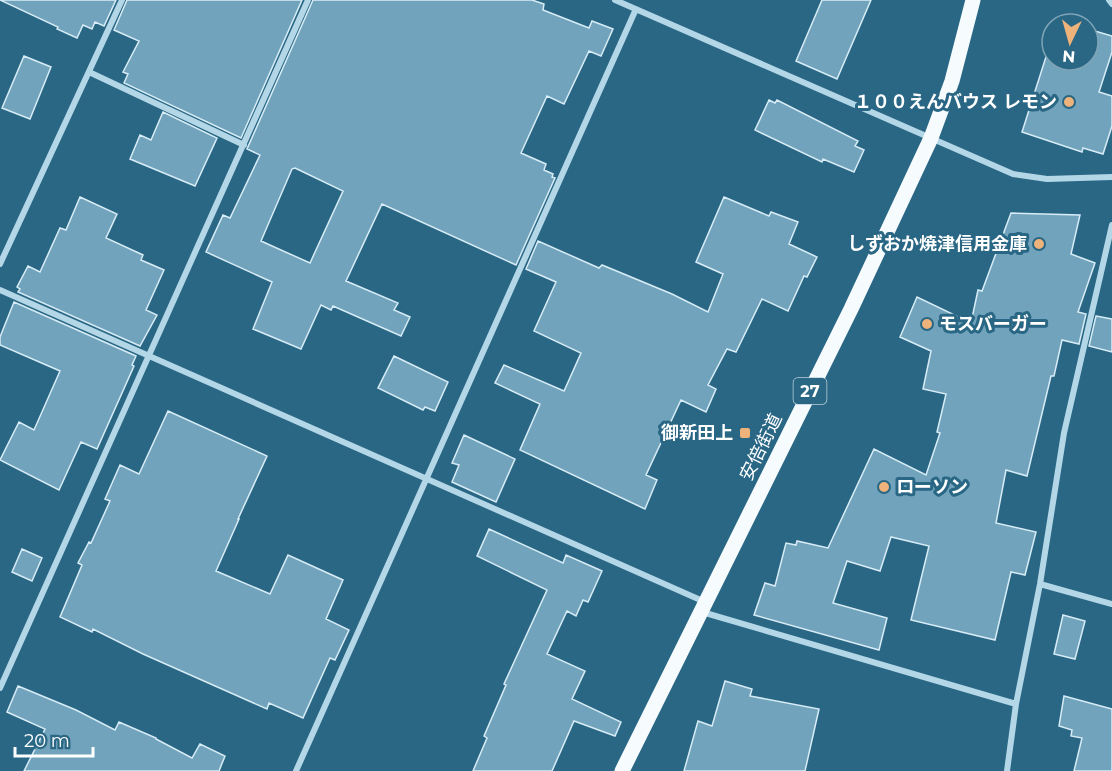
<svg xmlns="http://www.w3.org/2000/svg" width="1112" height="771" font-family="Montserrat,'Noto Sans JP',sans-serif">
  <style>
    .building { fill: #71a4bc; stroke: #d7ecf6; stroke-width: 1.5; fill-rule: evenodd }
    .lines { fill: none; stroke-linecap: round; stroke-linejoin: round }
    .street { stroke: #b4d7e7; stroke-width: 6 }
    .primary { stroke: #f6fbfe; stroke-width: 15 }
    .poi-dot { fill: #eeb27b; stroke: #296785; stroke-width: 2 }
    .labels { text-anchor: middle; stroke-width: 6; stroke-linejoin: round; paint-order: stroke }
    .shield { fill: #296785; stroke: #bfd1da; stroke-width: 1.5 }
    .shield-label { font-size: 16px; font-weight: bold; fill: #fff }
    .poi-label { font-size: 18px; font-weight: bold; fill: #fff; stroke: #296785; text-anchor: end }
    .street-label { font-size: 18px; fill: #fff; stroke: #296785 }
  </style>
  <rect width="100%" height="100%" fill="#296785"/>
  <path class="building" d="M0 0H116L104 26 95 22 92 29 83 25 77 38 57 29 58 27Z
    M127 0H302L241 138 124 83 128 74 123 72 139 41 114 30Z
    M313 0H532L544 4 543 10 589 28 592 21 613 29 601 56 589 51 564 104 547 96 521 153 546 164 544 170 553 174 552 177 555 178 516 265 382 204 346 281 398 303 394 310 410 317 401 336 333 306 331 310 321 305 301 349 253 329 272 282 206 252 223 215 230 218 260 155 247 149ZM295 168 343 191 310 263 261 241 292 169Z
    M822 0H871L837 79 796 61Z
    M1088 29 1112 36V52L1099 92 1112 96V126L1103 154 1083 148 1082 152 1022 132 1052 38V60H1088Z
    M24 56 51 67 30 119 2 108Z
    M769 100 775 103 777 100 858 141 855 146 864 150 854 172 823 159 822 162 755 130Z
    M163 112 217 138 195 186 130 159 140 135 151 140Z
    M80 197 117 214 106 238 143 255 141 260 164 270 146 310 157 315 140 346 18 292 20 289 17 287 28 266 40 272 60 228 66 230Z
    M724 197 769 216 771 212 798 222 789 244 817 257 807 277 804 276 788 311 762 299 736 352 727 349 708 385 716 389 706 412 681 400 646 475 657 480 645 509 520 450 540 404 495 383 504 365 564 391 581 353 534 331 556 282 526 269 538 241 599 268 602 265 672 294 708 312 723 274 696 262Z
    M1011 213 1080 215 1071 254 1095 263 1078 312 1086 314 1079 344 1062 340 1054 376H1051L1027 476 1006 470 996 523 1036 532 1025 575 1011 572 995 640 911 620 929 546 891 537 880 571 847 561 833 603 887 618 879 650 754 615 765 583 775 586 786 543 796 545 797 541 828 548 874 449 926 475 940 433 937 432 946 394 923 389 931 351 900 337 917 297 971 323 978 290 982 291Z
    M14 302 136 356 132 365 134 366 97 449 81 442 59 490 0 460 19 422 34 430 60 371 0 345V337Z
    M1096 316 1112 319V352L1089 346Z
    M394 356 448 382 435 411 425 407 423 410 378 388Z
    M168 411 267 456 238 519H239L216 571 270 594 288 555 343 580 326 619 349 630 335 660 330 658 303 718 269 703 267 709 143 654 93 629 92 632 60 617 82 565 78 563 89 542 91 543 110 501 105 499 120 465 139 474Z
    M464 435 515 459 496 502 452 482 459 465 452 463Z
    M489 529 563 563 566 555 602 571 588 602 583 600 576 616 567 611 547 654 585 671 572 699 621 722 615 736 574 721 552 771H473L487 738 484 736 506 685 504 684 547 590 477 556Z
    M22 549 42 558 32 581 12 572Z
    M1063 615 1085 621 1075 659 1054 654Z
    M725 681 752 689 750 696 819 709 805 771H684L698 721 712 726Z
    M18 686 76 710 115 730 119 722 156 738V739L192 758 200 744 225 756 219 771H24L45 729 7 712Z
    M1064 696 1112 709V771H1074L1082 738 1071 736 1072 730 1059 726Z"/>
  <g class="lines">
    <path class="street" d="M615 0 1013 174 1047 179 1112 177
      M1109 0 1112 4
      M89 72 244 145
      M0 264 122 0
      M0 290 705 602
      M1040 584 1112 604
      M702 612 1016 704
      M0 688 308 0
      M296 771 636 9
      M1007 771 1016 704 1040 584 1064 433 1112 225"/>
    <path class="primary" d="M622 771 851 309 931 138 952 81 973 0"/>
  </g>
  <g class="poi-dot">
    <circle cx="1069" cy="102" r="6"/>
    <circle cx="1039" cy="244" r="6"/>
    <circle cx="927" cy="324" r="6"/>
    <rect x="739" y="427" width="12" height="12" rx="3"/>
    <circle cx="884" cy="487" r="6"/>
  </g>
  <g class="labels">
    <rect class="shield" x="793.5" y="378" width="33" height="26" rx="4.5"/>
    <g class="shield-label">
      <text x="810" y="397">27</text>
    </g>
    <g class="poi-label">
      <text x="1057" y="108">１００えんバウス レモン</text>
      <text x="1027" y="250">しずおか焼津信用金庫</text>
      <text x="939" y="330" text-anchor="start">モスバーガー</text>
      <text x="733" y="439">御新田上</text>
      <text x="896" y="493" text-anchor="start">ローソン</text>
    </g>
    <g class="street-label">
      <text transform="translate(761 447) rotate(-64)" y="6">安倍街道</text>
    </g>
  </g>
  <g transform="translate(1070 42) rotate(185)"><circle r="28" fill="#296785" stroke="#7fa4b6" stroke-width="1.5"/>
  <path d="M0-4.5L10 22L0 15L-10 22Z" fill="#eeb27b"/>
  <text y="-9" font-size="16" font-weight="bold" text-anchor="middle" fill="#ffffff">N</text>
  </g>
  <path d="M15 747v9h78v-9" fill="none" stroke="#ffffff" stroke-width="3"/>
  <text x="24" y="747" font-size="18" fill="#ffffff" stroke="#296785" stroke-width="4.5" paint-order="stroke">20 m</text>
</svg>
